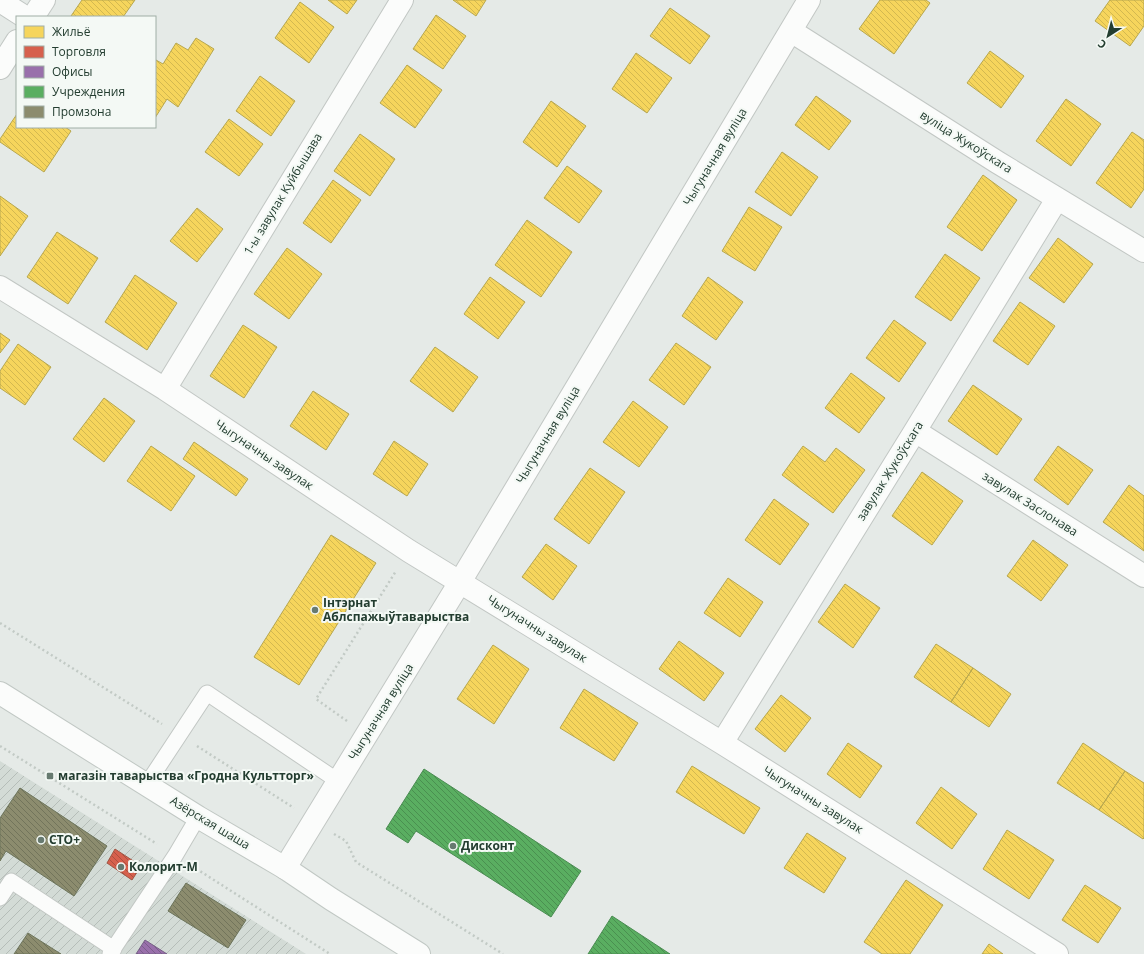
<svg xmlns="http://www.w3.org/2000/svg" width="1144" height="954" font-family="'Open Sans',sans-serif">
  <style>
    .industrial { fill: url(#industrial-furrows) }
    .homes { fill: url(#homes-back-hatch); stroke: #b7a74f }
    .shops { fill: url(#shops-back-hatch); stroke: #a05644 }
    .offices { fill: url(#offices-back-hatch); stroke: #766186 }
    .public { fill: url(#public-back-hatch); stroke: #4a8c52 }
    .industry { fill: url(#industry-back-hatch); stroke: #6c745b }
    .lines { fill: none; stroke-linecap: round; stroke-linejoin: round }
    .lane-casing { stroke: #c2c7c4; stroke-width: 17 }
    .street-casing { stroke: #c2c7c4; stroke-width: 24 }
    .secondary-casing { stroke: #c1c8c4; stroke-width: 24 }
    .path { stroke: #c2cac5; stroke-width: 2.5; stroke-dasharray: 2 3; stroke-linecap: butt }
    .lane { stroke: #fbfcfb; stroke-width: 15 }
    .street { stroke: #fbfcfb; stroke-width: 22 }
    .secondary { stroke: #fbfcfb; stroke-width: 22 }
    .poi-dot { fill: #677a70; stroke: #f4f9f5; stroke-width: 1.5 }
    .labels { text-anchor: middle; stroke-width: 4; stroke-linejoin: round; paint-order: stroke }
    .street-label { font-size: 12px; fill: #233d30; stroke: #f4f9f5 }
    .poi-label { font-size: 12px; font-weight: bold; fill: #233d30; stroke: #f4f9f5; text-anchor: start }
  </style>
  <defs>
    <pattern id="industrial-furrows" width="10" height="10" patternUnits="userSpaceOnUse"><rect width="10" height="10" fill="#d3dbd6"/><path d="M-1 1l2-2M0 10L10 0M9 11l2-2" fill="none" stroke="#b5bdb8"/></pattern>
    <pattern id="homes-back-hatch" width="6" height="6" patternUnits="userSpaceOnUse"><rect width="6" height="6" fill="#f6d55c"/><path d="M-1 5l2 2M0 0l6 6M5-1l2 2" fill="none" stroke="#d3b850"/></pattern>
    <pattern id="shops-back-hatch" width="6" height="6" patternUnits="userSpaceOnUse"><rect width="6" height="6" fill="#d6604d"/><path d="M-1 5l2 2M0 0l6 6M5-1l2 2" fill="none" stroke="#ad5040"/></pattern>
    <pattern id="offices-back-hatch" width="6" height="6" patternUnits="userSpaceOnUse"><rect width="6" height="6" fill="#9970ab"/><path d="M-1 5l2 2M0 0l6 6M5-1l2 2" fill="none" stroke="#7c5d8c"/></pattern>
    <pattern id="public-back-hatch" width="6" height="6" patternUnits="userSpaceOnUse"><rect width="6" height="6" fill="#5aae61"/><path d="M-1 5l2 2M0 0l6 6M5-1l2 2" fill="none" stroke="#4a8f50"/></pattern>
    <pattern id="industry-back-hatch" width="6" height="6" patternUnits="userSpaceOnUse"><rect width="6" height="6" fill="#8c8c6e"/><path d="M-1 5l2 2M0 0l6 6M5-1l2 2" fill="none" stroke="#72745b"/></pattern>
  </defs>
  <rect width="100%" height="100%" fill="#e5eae7"/>
  <path class="industrial" d="M0 761 306 954H0Z"/>
  <path class="homes" d="M82 0H135L123 17H73L71 16Z
    M328 0H357L347 14Z
    M453 0H486L476 16Z
    M880 0H926L930 3 894 54 859 29Z
    M1110 0H1144V26L1130 46 1095 21Z
    M300 2 334 27 309 63 275 38Z
    M670 8 710 36 690 64 650 36Z
    M436 15 466 36 443 69 413 49Z
    M196 38 214 49 178 107 167 99 155 118V61L156 60 163 64 176 43 188 50Z
    M990 51 1024 76 1001 108 967 83Z
    M636 53 672 78 647 113 612 89Z
    M407 65 442 90 415 128 380 103Z
    M260 76 295 101 271 136 236 111Z
    M816 96 851 121 829 150 795 125Z
    M1066 99 1101 124 1071 166 1036 141Z
    M551 101 586 126 557 167 523 142Z
    M17 114V127H65L71 131 44 172 0 142V139Z
    M229 119 263 144 239 176 205 152Z
    M1132 132 1144 140V189L1131 208 1096 183Z
    M360 134 395 159 370 196 334 171Z
    M782 152 818 177 791 216 755 192Z
    M567 166 602 191 579 223 544 198Z
    M983 175 1017 200 982 251 947 227Z
    M333 180 361 200 331 243 303 223Z
    M0 196 28 216 0 256Z
    M749 207 782 227 755 271 722 251Z
    M197 208 223 229 197 262 170 241Z
    M527 220 572 252 541 297 495 265Z
    M57 232 98 258 68 304 27 277Z
    M1058 238 1093 264 1064 303 1029 278Z
    M287 248 322 274 289 319 254 294Z
    M945 254 980 278 951 321 915 297Z
    M135 275 177 303 147 350 105 322Z
    M490 277 525 302 498 339 464 314Z
    M708 277 743 302 716 340 682 316Z
    M1020 302 1055 326 1028 365 993 341Z
    M894 320 926 343 899 382 866 358Z
    M243 325 277 347 244 398 210 376Z
    M0 333 10 340 0 353Z
    M676 343 711 367 684 405 649 380Z
    M18 344 51 367 25 405 0 388V371Z
    M435 347 478 377 453 412 410 381Z
    M851 373 885 398 859 433 825 408Z
    M973 385 1022 419 997 455 948 421Z
    M313 391 349 414 326 450 290 426Z
    M104 398 135 421 104 462 73 439Z
    M633 401 668 427 639 467 603 442Z
    M394 441 428 464 407 496 373 474Z
    M194 442 248 479 236 496 183 459Z
    M151 446 195 476 171 511 127 481Z
    M803 446 825 462 836 448 865 470 833 513 782 475Z
    M1058 446 1093 470 1068 505 1034 480Z
    M590 468 625 492 589 544 554 519Z
    M922 472 963 501 932 545 892 516Z
    M1129 485 1144 496V551L1103 522Z
    M774 499 809 524 780 565 745 540Z
    M331 535 376 563 299 685 254 657Z
    M1033 540 1068 565 1041 601 1007 576Z
    M546 544 577 566 553 600 522 577Z
    M728 578 763 602 740 637 704 613Z
    M845 584 880 608 853 648 818 622Z
    M679 641 724 673 704 701 659 669Z
    M936 644 973 668 951 702 914 677Z
    M493 645 529 669 494 724 457 699Z
    M973 668 1011 694 989 727 951 702Z
    M584 689 638 723 614 761 560 728Z
    M781 695 811 718 785 752 755 729Z
    M848 743 882 766 860 798 827 774Z
    M1083 743 1125 771 1099 810 1057 783Z
    M692 766 760 808 744 834 676 792Z
    M1125 771 1144 783V838L1143 839 1099 810Z
    M941 787 977 814 952 849 916 823Z
    M1007 830 1054 860 1029 899 983 869Z
    M807 833 846 858 824 893 784 868Z
    M906 880 943 905 910 954H882L864 942Z
    M1085 885 1121 908 1098 943 1062 920Z
    M989 944 1003 954H982Z"/>
  <path class="shops" d="M115 849 141 866 132 880 107 863Z"/>
  <path class="offices" d="M145 940 167 954H136Z"/>
  <path class="public" d="M424 769 581 871 551 917 416 831 408 843 386 829Z
    M612 916 670 954H588Z"/>
  <path class="industry" d="M20 788 107 846 74 896 6 851 0 861V818Z
    M186 883 246 920 228 948 168 911Z
    M28 933 61 954H14Z"/>
  <g class="lines">
    <defs>
      <path id="lane" d="M147 784 207 693 338 781
        M0 898 11 881 114 949
        M110 954 175 856 198 817"/>
      <path id="street" d="M0 1 25 17
        M33 17 44 0
        M791 31 997 162 1144 251
        M0 68 17 41
        M0 287 165 389 409 551 722 743 1057 954
        M165 389 402 0
        M915 431 1144 576
        M722 743 915 431 1057 199
        M285 868 460 582 809 0"/>
      <path id="secondary" d="M0 693 198 817 285 868 331 899 419 954"/>
    </defs>
    <use href="#lane" class="lane-casing"/>
    <use href="#street" class="street-casing"/>
    <use href="#secondary" class="secondary-casing"/>
    <path class="path" d="M0 623 162 724
      M347 721 316 699 396 571
      M0 746 157 844
      M197 746 294 808
      M334 834 346 841 356 862 503 954
      M192 866 330 954"/>
    <use href="#lane" class="lane"/>
    <use href="#street" class="street"/>
    <use href="#secondary" class="secondary"/>
  </g>
  <g class="poi-dot">
    <circle cx="315" cy="610" r="4"/>
    <rect x="46" y="772" width="8" height="8" rx="2"/>
    <circle cx="41" cy="840" r="4"/>
    <circle cx="453" cy="846" r="4"/>
    <circle cx="121" cy="867" r="4"/>
  </g>
  <g class="labels">
    <g class="street-label">
      <text transform="translate(966 142) rotate(32)" y="4">вуліца Жукоўскага</text>
      <text transform="translate(715 157) rotate(-59)" y="4">Чыгуначная вуліца</text>
      <text transform="translate(283 194) rotate(-59)" y="4">1-ы завулак Куйбышава</text>
      <text transform="translate(548 435) rotate(-59)" y="4">Чыгуначная вуліца</text>
      <text transform="translate(264 455) rotate(34)" y="4">Чыгуначны завулак</text>
      <text transform="translate(890 471) rotate(-58)" y="4">завулак Жукоўскага</text>
      <text transform="translate(1030 504) rotate(32)" y="4">завулак Заслонава</text>
      <text transform="translate(537 629) rotate(32)" y="4">Чыгуначны завулак</text>
      <text transform="translate(381 712) rotate(-58)" y="4">Чыгуначная вуліца</text>
      <text transform="translate(813 800) rotate(32)" y="4">Чыгуначны завулак</text>
      <text transform="translate(210 823) rotate(31)" y="4">Азёрская шаша</text>
    </g>
    <g class="poi-label">
      <text x="323" y="607">Інтэрнат<tspan x="323" dy="14">Аблспажыўтаварыства</tspan></text>
      <text x="58" y="780">магазін таварыства «Гродна Культторг»</text>
      <text x="49" y="844">СТО+</text>
      <text x="461" y="850">Дисконт</text>
      <text x="129" y="871">Колорит-М</text>
    </g>
  </g>
  <rect x="16" y="16" width="140" height="112" fill="#f4f9f5" stroke="#a0aea6"/>
  <rect x="24" y="26" width="20" height="12" fill="#f6d55c" stroke="#a0aea6"/>
  <text x="52" y="36" font-size="12" fill="#233d30">Жильё</text>
  <rect x="24" y="46" width="20" height="12" fill="#d6604d" stroke="#a0aea6"/>
  <text x="52" y="56" font-size="12" fill="#233d30">Торговля</text>
  <rect x="24" y="66" width="20" height="12" fill="#9970ab" stroke="#a0aea6"/>
  <text x="52" y="76" font-size="12" fill="#233d30">Офисы</text>
  <rect x="24" y="86" width="20" height="12" fill="#5aae61" stroke="#a0aea6"/>
  <text x="52" y="96" font-size="12" fill="#233d30">Учреждения</text>
  <rect x="24" y="106" width="20" height="12" fill="#8c8c6e" stroke="#a0aea6"/>
  <text x="52" y="116" font-size="12" fill="#233d30">Промзона</text>
  <g transform="translate(1108 36) rotate(216)" stroke="#f4f9f5" stroke-width="3" paint-order="stroke">
  <path d="M0-3L7 15L0 10L-7 15Z" fill="#233d30"/>
  <text y="-6" font-size="11" font-weight="bold" text-anchor="middle" fill="#233d30">С</text>
  </g>
</svg>
